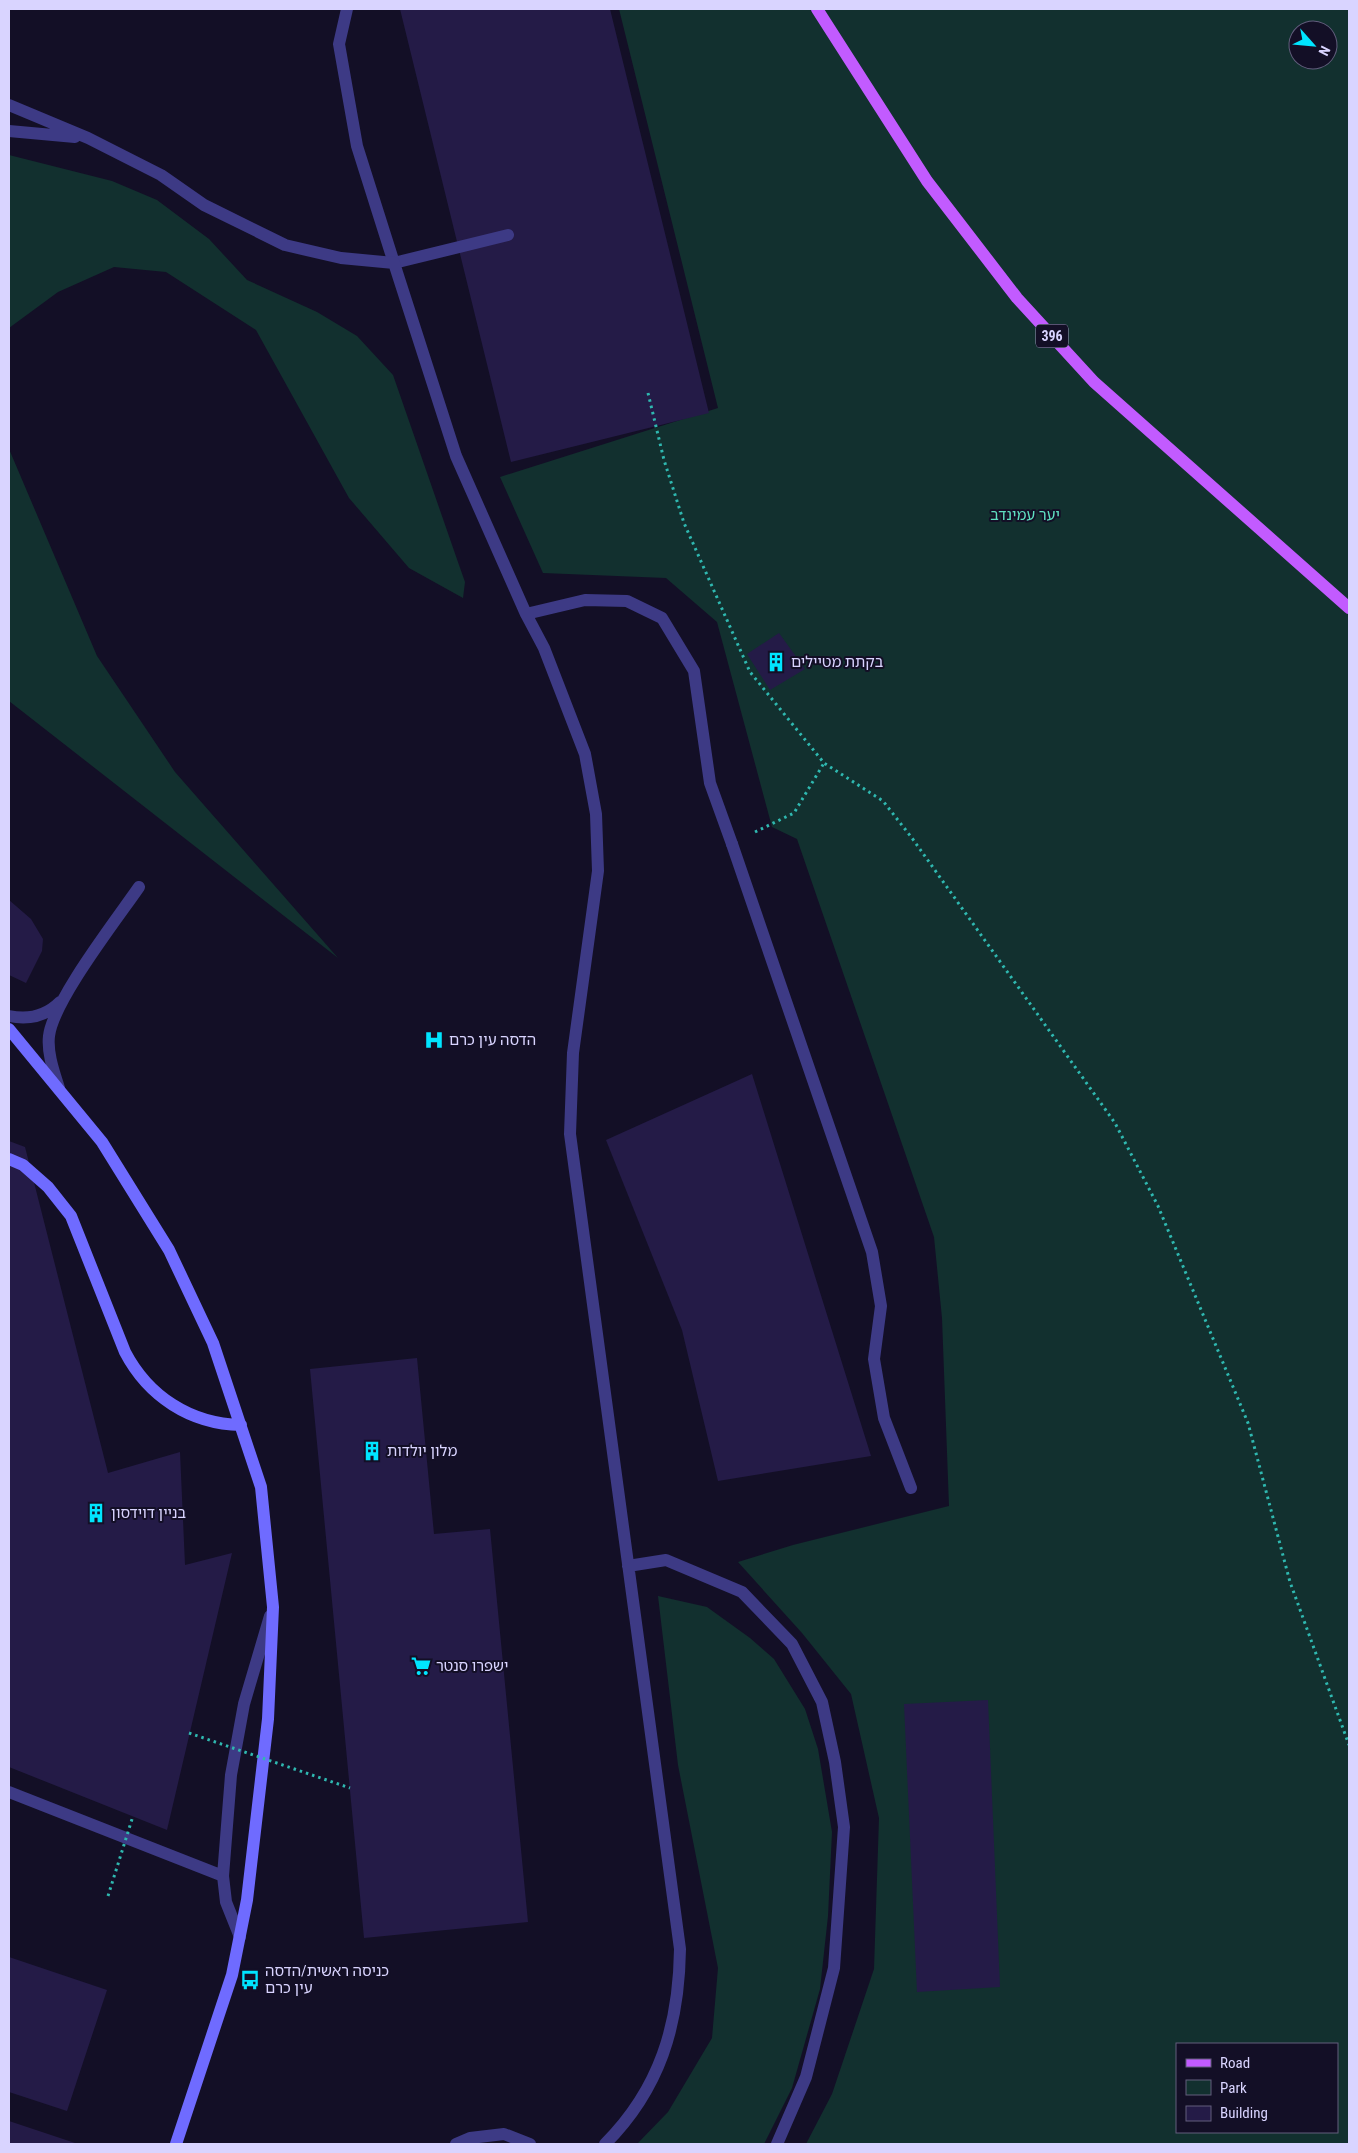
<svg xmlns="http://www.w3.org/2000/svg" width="1358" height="2153" font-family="'Roboto Condensed','Noto Sans Hebrew',sans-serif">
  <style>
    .green { fill: #12302f; fill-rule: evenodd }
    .building { fill: #241b47 }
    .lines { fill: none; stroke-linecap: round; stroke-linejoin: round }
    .path { stroke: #2fb8b0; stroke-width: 3; stroke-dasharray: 2.5 4; stroke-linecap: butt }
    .lane { stroke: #3d3a85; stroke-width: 12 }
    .street { stroke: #3d3a85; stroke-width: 12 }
    .secondary { stroke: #6f6bff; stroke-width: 12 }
    .primary { stroke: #c25bff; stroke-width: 12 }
    .path-bridge { stroke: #2fb8b0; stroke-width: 3; stroke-dasharray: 2.5 4; stroke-linecap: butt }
    .labels { text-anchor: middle; stroke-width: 4; stroke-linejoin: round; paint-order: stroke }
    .shield { fill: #130f26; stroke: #9e99be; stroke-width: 1 }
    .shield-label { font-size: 14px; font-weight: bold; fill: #d9d4ff }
    .park-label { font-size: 15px; fill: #5fe0c0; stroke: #130f26 }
    .poi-label { font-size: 15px; fill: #d9d4ff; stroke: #130f26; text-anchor: start }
  </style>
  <rect width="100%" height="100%" fill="#130f26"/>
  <path class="green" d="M619 9H1349V2144H806L832 2094 874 1969 879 1818 851 1694 802 1633 738 1562 793 1545 949 1506 942 1318 934 1237 797 839 772 827 717 622 666 578 543 573 500 477 718 408ZM1298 30H1328V60H1298ZM1177 2044H1337V2132H1177Z
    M9 155 112 181 157 200 209 239 247 280 317 312 357 336 393 375 459 565 465 582 463 598 409 568 349 498 256 330 166 272 114 267 58 292 9 328Z
    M9 449 97 656 175 772 338 958 9 701Z
    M658 1596 707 1607 750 1638 774 1659 805 1709 818 1749 832 1832 828 1916 820 1989 792 2088 764 2144H637L668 2112 712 2038 718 1968 678 1765Z"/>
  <path class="building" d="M400 9H610L709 413 511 462Z
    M779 633 805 669 770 690 747 654Z
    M9 900 31 919 43 939 42 951 26 983 9 975Z
    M752 1074 871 1456 718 1481 682 1330 606 1140Z
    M9 1141 25 1147 108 1473 180 1452 185 1565 232 1553 167 1830 9 1767Z
    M417 1358 434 1534 490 1529 528 1922 364 1938 310 1369Z
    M988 1700 1000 1987 917 1992 904 1704Z
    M9 1957 107 1990 67 2111 9 2092Z
    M9 2121 78 2144H9Z"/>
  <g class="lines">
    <path class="path" d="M648 393 664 460 684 523 750 672 824 763 883 801 912 838 1115 1123 1158 1206 1248 1423 1290 1582 1349 1745
      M755 832 794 813 824 763"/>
    <path class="lane" d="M347 9 339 44 357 146 394 263 508 235
      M732 844 872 1252 881 1306 874 1359 884 1418 911 1488
      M9 1016C28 1020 46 1016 60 1002
      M59 1088C54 1072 47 1053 49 1036 53 1001 117 919 139 887
      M9 1792 223 1876
      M240 1937 226 1902 223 1876 231 1775 244 1704 270 1616
      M456 2144 470 2138 504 2134 530 2144"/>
    <path class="street" d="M9 105 88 138 161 175 204 205 285 245 341 258 394 263 456 456 526 614 544 648 585 754 596 814 598 871 573 1053 570 1134 680 1949C679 2025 660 2089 605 2144
      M9 131 75 137
      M526 614 585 600 627 601 662 618 694 671 710 783 732 844
      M628 1566 666 1560 742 1592 792 1644 822 1702 835 1762 844 1827 834 1968 806 2077 777 2144"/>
    <path class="secondary" d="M9 1029 102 1142 169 1250 213 1343 261 1487 273 1607 268 1719 247 1900 232 1975 176 2144
      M9 1159 23 1165 48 1187 71 1216 125 1352C148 1396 190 1424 241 1425"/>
    <path class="primary" d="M817 9 927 181 1017 298 1094 382 1349 608"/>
    <path class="path-bridge" d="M189 1733 350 1788
      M108 1896 133 1816"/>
  </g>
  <defs>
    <symbol id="building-bare" viewBox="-9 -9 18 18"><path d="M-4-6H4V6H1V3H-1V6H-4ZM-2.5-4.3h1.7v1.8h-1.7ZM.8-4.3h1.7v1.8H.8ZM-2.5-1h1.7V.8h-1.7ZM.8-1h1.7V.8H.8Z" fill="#00e5ff" stroke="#130f26" stroke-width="2.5" paint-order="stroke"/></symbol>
    <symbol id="hospital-bare" viewBox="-9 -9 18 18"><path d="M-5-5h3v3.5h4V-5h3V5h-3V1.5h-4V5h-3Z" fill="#00e5ff" stroke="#130f26" stroke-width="2.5" paint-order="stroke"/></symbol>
    <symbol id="supermarket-bare" viewBox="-9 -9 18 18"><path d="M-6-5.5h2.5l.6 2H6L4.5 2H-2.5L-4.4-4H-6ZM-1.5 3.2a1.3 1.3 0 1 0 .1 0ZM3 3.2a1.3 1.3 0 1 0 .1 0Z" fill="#00e5ff" stroke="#130f26" stroke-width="2.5" paint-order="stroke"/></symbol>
    <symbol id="bus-bare" viewBox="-9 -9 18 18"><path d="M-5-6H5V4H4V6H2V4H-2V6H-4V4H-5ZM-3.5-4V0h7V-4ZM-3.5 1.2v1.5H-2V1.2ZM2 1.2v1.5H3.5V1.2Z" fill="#00e5ff" stroke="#130f26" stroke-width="2.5" paint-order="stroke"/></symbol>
  </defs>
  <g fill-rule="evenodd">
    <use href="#building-bare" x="762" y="648" width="28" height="28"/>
    <use href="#hospital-bare" x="420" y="1026" width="28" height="28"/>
    <use href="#building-bare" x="358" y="1437" width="28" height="28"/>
    <use href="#building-bare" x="82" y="1499" width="28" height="28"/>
    <use href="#supermarket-bare" x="407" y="1652" width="28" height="28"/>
    <use href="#bus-bare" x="236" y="1966" width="28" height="28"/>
  </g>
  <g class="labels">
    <rect class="shield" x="1036" y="324.5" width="32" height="23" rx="4"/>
    <g class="shield-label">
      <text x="1052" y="341">396</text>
    </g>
    <g class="park-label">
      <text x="1025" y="520">יער עמינדב</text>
    </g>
    <g class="poi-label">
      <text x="791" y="667">בקתת מטיילים</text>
      <text x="449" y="1045">הדסה עין כרם</text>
      <text x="387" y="1456">מלון יולדות</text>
      <text x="111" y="1518">בניין דוידסון</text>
      <text x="436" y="1671">ישפרו סנטר</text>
      <text x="265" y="1976">כניסה ראשית/הדסה<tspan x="265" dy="17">עין כרם</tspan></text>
    </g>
  </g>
  <rect width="1358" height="2153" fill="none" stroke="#d9d4ff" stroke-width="20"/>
  <rect x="1176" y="2043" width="162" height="90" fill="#130f26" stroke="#625e7d"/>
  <rect x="1186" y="2059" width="25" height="8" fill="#c25bff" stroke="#625e7d"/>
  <text x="1220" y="2068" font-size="15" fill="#d9d4ff">Road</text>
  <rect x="1186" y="2080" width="25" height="15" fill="#12302f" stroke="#625e7d"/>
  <text x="1220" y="2093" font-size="15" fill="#d9d4ff">Park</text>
  <rect x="1186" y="2106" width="25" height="15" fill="#241b47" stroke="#625e7d"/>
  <text x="1220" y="2118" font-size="15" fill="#d9d4ff">Building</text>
  <g transform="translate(1313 45) rotate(117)"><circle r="24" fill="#130f26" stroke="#625e7d"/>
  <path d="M0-4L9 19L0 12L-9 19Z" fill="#00e5ff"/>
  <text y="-8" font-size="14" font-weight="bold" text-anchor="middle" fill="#d9d4ff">N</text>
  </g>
</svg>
